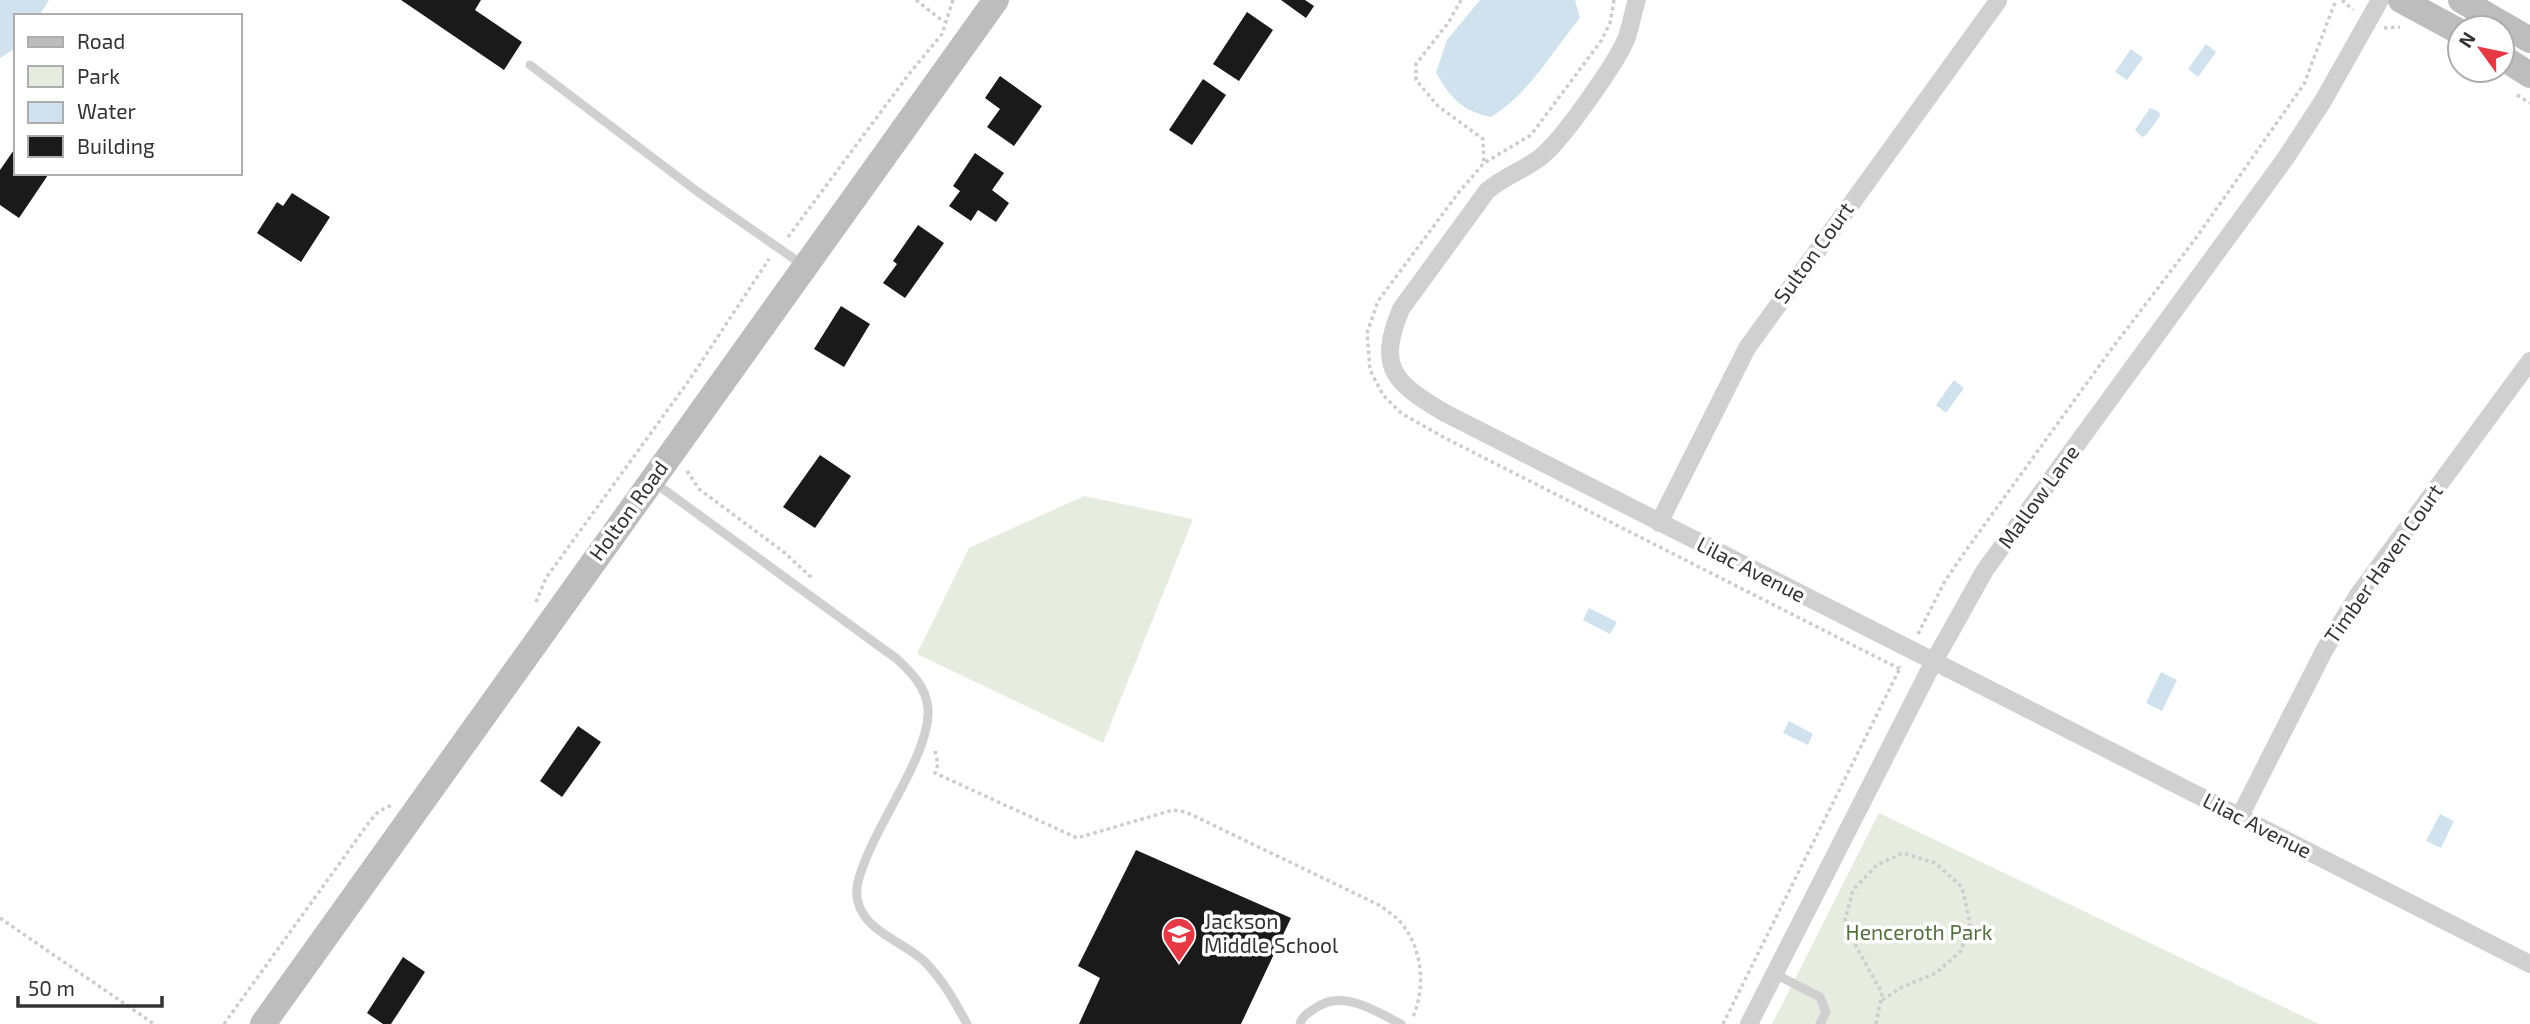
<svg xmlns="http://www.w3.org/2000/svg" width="2530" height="1024" font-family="'Exo 2',sans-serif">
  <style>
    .green { fill: #e6ecdf }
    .water { fill: #cfe2ee }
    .building { fill: #1a1a1a }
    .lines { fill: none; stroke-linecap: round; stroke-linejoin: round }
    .path { stroke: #cdcdcd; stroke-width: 3.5; stroke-dasharray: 3.5 3.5; stroke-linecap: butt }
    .lane { stroke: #d0d0d0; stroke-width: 9 }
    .street { stroke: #d0d0d0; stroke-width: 18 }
    .secondary { stroke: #bdbdbd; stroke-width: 26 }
    .labels { text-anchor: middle; stroke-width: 7; stroke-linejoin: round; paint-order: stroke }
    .street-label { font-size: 21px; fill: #333; stroke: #fff }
    .poi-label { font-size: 21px; fill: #333; stroke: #fff; text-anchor: start }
    .park-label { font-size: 21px; fill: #56703f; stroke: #fff }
  </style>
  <rect width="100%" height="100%" fill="#fff"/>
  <path class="green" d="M1084 496 1193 519 1103 743 917 654 969 548Z
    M1879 813 2319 1024H1772Z"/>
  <path class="water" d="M0 0H49L39 16H16V48L0 58Z
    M1480 0H1575L1580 18C1552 52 1529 94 1491 117 1462 111 1450 98 1436 72L1447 40Z
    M2206 44 2216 52 2198 77 2188 69Z
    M2131 49 2143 58 2127 80 2115 72Z
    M2150 108 2159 112 2160 116 2147 134 2142 137 2135 130Z
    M1954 380 1964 388 1946 413 1936 405Z
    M1589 608 1617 622 1610 634 1583 620Z
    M2161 672 2177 680 2162 711 2146 703Z
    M1789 721 1813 734 1808 745 1783 733Z
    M2440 814 2454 821 2441 848 2426 841Z"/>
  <path class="building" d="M401 0H481L475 10 522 42 504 70Z
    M1281 0H1305L1314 6 1306 18Z
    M1247 12 1273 30 1239 81 1213 64Z
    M1000 76 1042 106 1014 146 987 127 1000 109 985 98Z
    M1203 79 1226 95 1192 145 1169 130Z
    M16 147V173L48 175 19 218 0 205V170Z
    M975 153 1004 173 992 190 1009 203 996 222 978 210 971 221 949 206 960 191 953 186Z
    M292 193 330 217 301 262 257 233 277 202 283 206Z
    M918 225 944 243 905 298 883 283 897 264 893 261Z
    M841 306 870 324 844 367 814 349Z
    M820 455 851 476 815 528 783 507Z
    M578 726 601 742 562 797 540 781Z
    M1136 850 1291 918 1241 1024H1079L1100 978 1078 966Z
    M403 957 425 972 391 1024H383L367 1013Z"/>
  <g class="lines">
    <path class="path" d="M916 0 944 22
      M1461 0 1448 23 1416 64V80L1438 106 1483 139 1484 163
      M1614 0 1610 23 1601 41 1531 135 1484 163 1459 192 1378 301 1367 333 1370 370 1383 395 1401 413 1445 438 1900 669
      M2342 0 2353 10
      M2384 28 2400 27
      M2450 53 2460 59
      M2477 70 2490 78
      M2517 95 2530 103
      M788 237 909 74 942 34 953 0
      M687 471 699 489 785 553 813 579
      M536 602 546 578 690 379 769 259
      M1918 634 1945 581 1967 549 2110 351 2196 238 2304 84 2336 0
      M935 751 938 764 935 773 1077 838 1173 810 1186 812 1381 906C1388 912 1397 917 1402 924 1423 950 1426 989 1412 1019
      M0 918 154 1024
      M224 1024 370 821 379 811 392 805
      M1723 1024 1901 666
      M1876 1024 1882 993 1856 946 1845 920 1853 890 1877 865 1903 853 1935 863 1962 887 1970 923 1961 951 1936 973 1902 987 1881 1001"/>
    <path class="lane" d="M530 65 698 192 803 265
      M655 483 897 659C911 672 926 687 928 708 931 751 880 819 865 861 860 874 854 888 858 902 866 933 905 942 925 962 943 980 955 1002 967 1024
      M1775 974 1820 997 1826 1012 1820 1024
      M1300 1024C1302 1016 1308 1013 1314 1009 1342 988 1375 1011 1401 1024"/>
    <path class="street" d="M1637 0C1633 12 1631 25 1627 37 1618 61 1562 140 1542 156 1525 170 1504 176 1487 191L1401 309C1376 369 1395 383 1445 413L2530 964
      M1659 523 1747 348 1998 1
      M2239 818 2325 649 2358 595 2530 361
      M1749 1024 1933 663 1985 570 2285 159 2323 101 2380 0"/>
    <path class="secondary" d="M2401 0 2460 32
      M2461 0 2530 40
      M2502 57 2530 75
      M263 1024 996 0"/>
  </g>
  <defs>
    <symbol id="school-pin" viewBox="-11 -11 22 30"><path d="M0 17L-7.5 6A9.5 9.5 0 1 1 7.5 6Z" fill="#e63946" stroke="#fff"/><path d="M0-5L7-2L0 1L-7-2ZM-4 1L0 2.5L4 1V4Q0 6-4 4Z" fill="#fff"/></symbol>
  </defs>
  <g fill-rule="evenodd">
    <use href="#school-pin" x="1160" y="915" width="38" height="52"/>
  </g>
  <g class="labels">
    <g class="street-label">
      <text transform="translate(1814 253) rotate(-54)" y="7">Sulton Court</text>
      <text transform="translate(2039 497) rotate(-54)" y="7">Mallow Lane</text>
      <text transform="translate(629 511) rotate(-54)" y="7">Holton Road</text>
      <text transform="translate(2384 564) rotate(-55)" y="7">Timber Haven Court</text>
      <text transform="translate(1751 570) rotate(27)" y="7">Lilac Avenue</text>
      <text transform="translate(2257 826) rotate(27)" y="7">Lilac Avenue</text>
    </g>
    <g class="poi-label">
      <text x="1204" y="929">Jackson<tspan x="1204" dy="24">Middle School</tspan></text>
    </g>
    <g class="park-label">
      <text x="1919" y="940">Henceroth Park</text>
    </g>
  </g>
  <rect x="14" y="14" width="228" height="161" fill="#ffffff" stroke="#adadad" stroke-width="2"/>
  <rect x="28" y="37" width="35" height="10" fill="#bdbdbd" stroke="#adadad" stroke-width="2"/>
  <text x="77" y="49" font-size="21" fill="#333333">Road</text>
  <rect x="28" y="66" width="35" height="21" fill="#e6ecdf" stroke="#adadad" stroke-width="2"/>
  <text x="77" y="84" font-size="21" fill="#333333">Park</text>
  <rect x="28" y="102" width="35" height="21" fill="#cfe2ee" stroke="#adadad" stroke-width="2"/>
  <text x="77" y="119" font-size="21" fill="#333333">Water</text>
  <rect x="28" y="136" width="35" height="21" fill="#1a1a1a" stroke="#adadad" stroke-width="2"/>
  <text x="77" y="154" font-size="21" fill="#333333">Building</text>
  <g transform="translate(2481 49) rotate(303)"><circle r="33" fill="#ffffff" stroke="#adadad" stroke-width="2"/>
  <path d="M0-5L12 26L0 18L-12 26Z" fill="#e63946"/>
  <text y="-10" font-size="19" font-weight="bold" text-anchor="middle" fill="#333333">N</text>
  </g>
  <path d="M18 996v10h144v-10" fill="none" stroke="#333333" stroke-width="3.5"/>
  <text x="28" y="996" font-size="21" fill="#333333" stroke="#ffffff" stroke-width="5" paint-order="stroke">50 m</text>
</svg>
